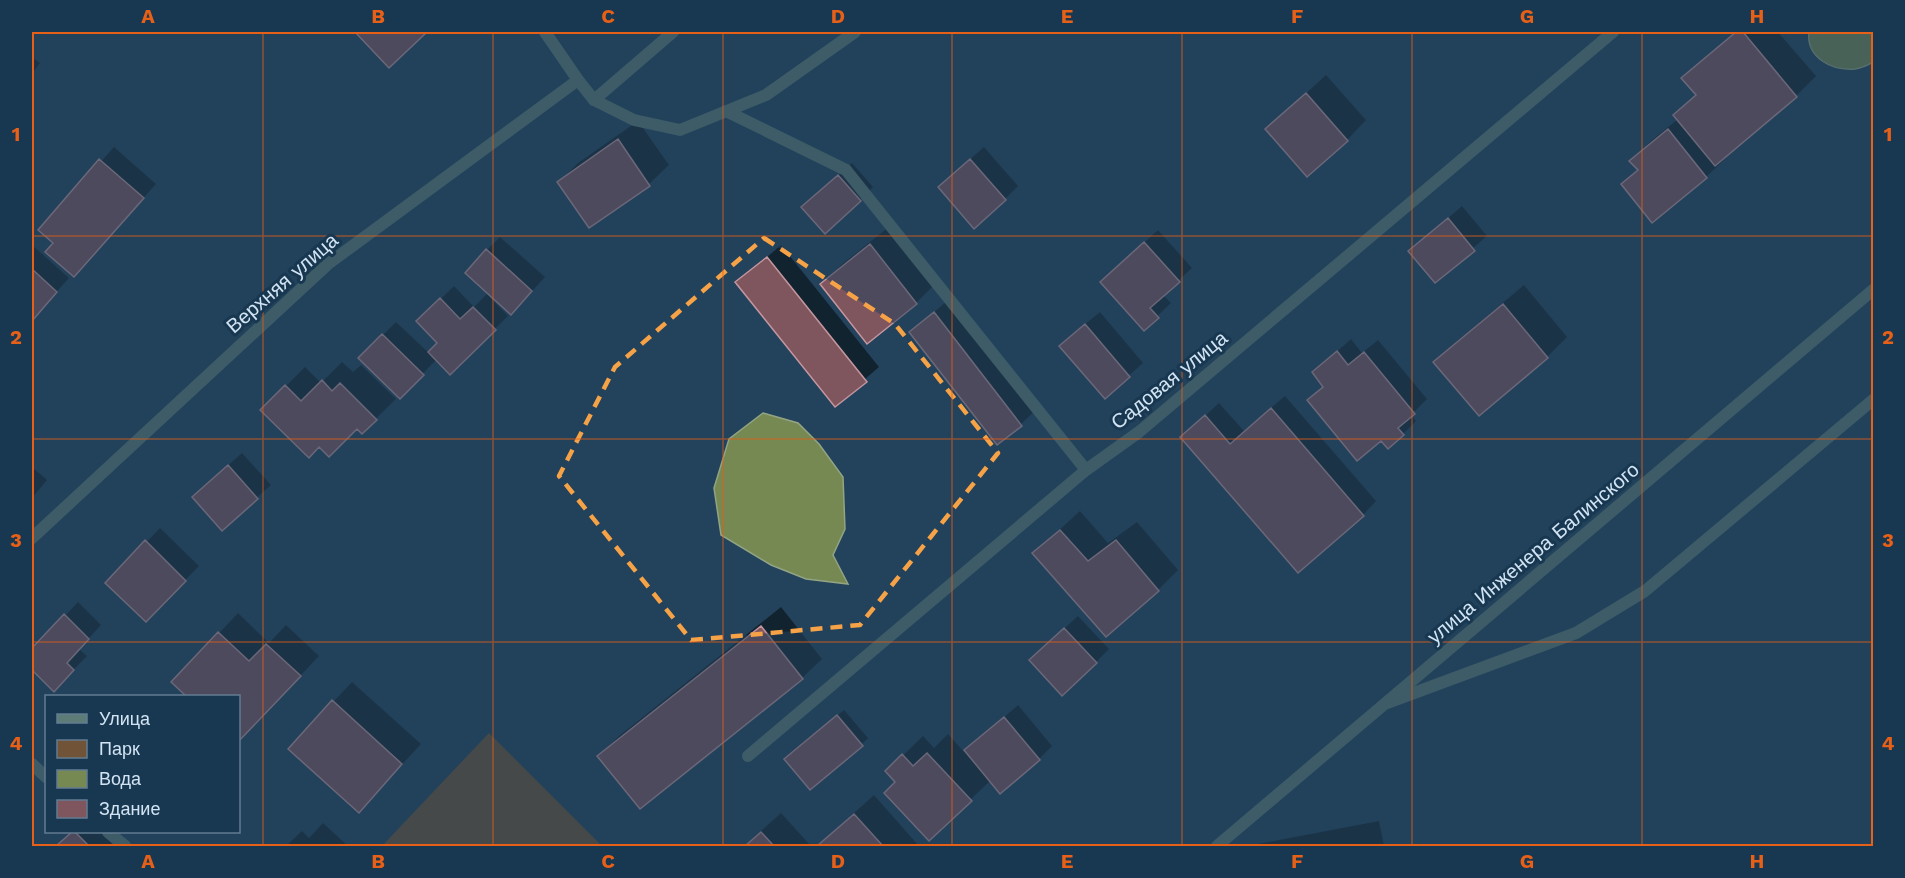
<svg xmlns="http://www.w3.org/2000/svg" width="1905" height="878" font-family="'Work Sans',sans-serif">
  <style>
    .green { fill: #715337 }
    .water { fill: #768953; stroke: #92a483; stroke-width: 1.5 }
    .shadow { fill: #0007 }
    .building { fill: #7f555e; stroke: #c4969f; stroke-width: 1.5 }
    .lines { fill: none; stroke-linecap: round; stroke-linejoin: round }
    .service { stroke: #5d7c77; stroke-width: 12 }
    .minor { stroke: #5d7c77; stroke-width: 12 }
    .marked { fill: none; stroke: #f6a247; stroke-width: 4.5; stroke-dasharray: 12 8; stroke-linejoin: round }
    .grid { fill: none; stroke: #e76018; stroke-width: 1.5; stroke-opacity: 0.55 }
    .labels { text-anchor: middle; stroke-width: 6; stroke-linejoin: round; paint-order: stroke }
    .street-label { font-size: 20px; fill: #d2e4f3; stroke: #183750 }
    .neatline { fill: none; stroke: #e76018; stroke-width: 2 }
    .grid-label { font-size: 20px; text-anchor: middle; font-weight: bold; fill: #e76018 }
  </style>
  <rect width="100%" height="100%" fill="#23425b"/>
  <path class="green" d="M489 733 602 846H382Z"/>
  <path class="water" d="M1809 32H1873V62C1868 65 1861 68 1855 69 1832 71 1806 58 1809 32Z
    M763 413 798 423 819 444 843 477 845 529 833 555 848 584 806 579 771 565 721 535 714 488 729 439Z"/>
  <path class="shadow" d="M357 32H425L389 66Z
    M1735 32H1778L1816 76 1796 96 1724 156 1726 158 1706 177 1652 221 1623 184 1638 169 1631 161 1651 141 1678 119 1675 115 1697 94 1683 78Z
    M32 57 40 63 32 74Z
    M1326 75 1366 120 1347 140 1267 129Z
    M638 121 669 165 649 184 590 226 559 182 578 163Z
    M114 147 156 184 74 275 55 243 40 230Z
    M984 147 1018 186 1005 199 953 174Z
    M852 163 873 187 860 200 817 194Z
    M1462 206 1487 236 1435 281 1410 251Z
    M890 226 936 283 916 303 868 342 822 285 841 265Z
    M1158 230 1192 268 1163 295 1171 303 1144 329 1115 269Z
    M500 237 545 277 524 300 487 250Z
    M32 245 69 278 32 319Z
    M781 245 879 367 835 405 737 283Z
    M1524 285 1567 337 1547 357 1479 414 1435 362 1455 343Z
    M454 286 474 307 487 294 508 316 450 373 437 359 400 397 360 358 396 322 429 353 439 343 418 321Z
    M948 300 1035 411 1021 424 997 443 911 332Z
    M1100 312 1143 363 1105 397 1074 333Z
    M1351 339 1362 353 1378 340 1427 399 1411 415 1416 421 1403 434 1381 439 1309 400 1324 385 1314 372Z
    M342 362 353 372 361 365 396 399 362 432 357 427 319 445 262 410 305 367 321 383Z
    M1285 396 1376 501 1363 515 1182 437 1219 403 1244 431Z
    M242 453 271 485 222 529 207 484Z
    M32 467 47 480 32 498Z
    M1080 511 1108 543 1137 522 1178 570 1158 590 1034 553Z
    M160 528 199 566 146 620 107 583Z
    M78 602 101 625 79 649 87 656 54 689 32 668V651Z
    M781 607 822 659 802 678 599 756 619 736Z
    M238 613 269 643 286 625 319 656 256 723 238 696H188L173 682Z
    M1078 616 1109 649 1096 662 1044 647Z
    M352 682 421 744 359 811 333 702Z
    M1018 705 1052 746 1039 759 991 780 929 839 897 782 887 771 923 736 934 748 948 734 964 752Z
    M844 710 868 738 862 744 792 753Z
    M874 795 919 846H818L834 831Z
    M781 813 811 846H744Z
    M1379 821 1384 846H1256L1258 844Z
    M323 823 348 846H286L302 831 309 838Z
    M73 832H100L115 846H57Z"/>
  <path class="building" d="M355 32H427L389 68Z
    M1736 32H1743L1797 97 1715 166 1673 115 1696 95 1681 78Z
    M1306 93 1348 141 1307 177 1265 129Z
    M1668 129 1707 178 1652 223 1621 184 1638 170 1629 161Z
    M618 139 650 186 589 228 557 182Z
    M99 159 144 198 74 277 45 252 53 243 38 230Z
    M970 159 1006 200 974 229 938 187Z
    M838 175 861 201 825 234 801 207Z
    M1448 218 1475 251 1435 283 1408 251Z
    M1144 242 1180 282 1150 308 1159 318 1144 331 1100 282Z
    M870 244 917 304 867 344 820 284Z
    M486 249 532 291 511 315 465 273Z
    M767 257 867 382 835 407 735 282Z
    M32 269 57 292 32 321Z
    M440 298 460 319 473 307 496 330 450 375 428 352 437 343 416 321Z
    M1503 304 1548 358 1479 416 1433 362Z
    M934 312 1022 426 997 445 909 332Z
    M1085 324 1130 377 1105 399 1059 346Z
    M382 334 424 375 400 399 358 358Z
    M1337 351 1348 365 1364 352 1415 414 1398 428 1404 435 1388 449 1381 441 1357 461 1307 400 1323 387 1312 372Z
    M322 380 332 391 340 383 377 420 362 434 357 429 329 457 319 447 309 458 260 410 285 385 301 401Z
    M1271 408 1364 516 1298 573 1180 437 1205 415 1230 444Z
    M228 465 258 499 222 531 192 497Z
    M1060 530 1088 561 1116 540 1159 591 1106 637 1032 553Z
    M145 540 186 581 146 622 105 583Z
    M64 614 89 639 67 663 74 670 54 692 32 670V648Z
    M761 626 803 679 640 809 597 756Z
    M1064 628 1097 663 1062 696 1029 660Z
    M218 632 249 661 266 644 301 676 238 742V696H186L171 682Z
    M332 700 402 764 359 813 288 749Z
    M837 715 863 746 810 790 784 759Z
    M1004 717 1040 760 1000 794 964 750Z
    M927 753 972 801 929 841 884 793 895 782 885 771 902 754 913 766Z
    M854 814 883 846H817Z
    M72 832H75L89 846H56Z
    M761 832 774 846H745Z"/>
  <g class="lines">
    <path class="service" d="M594 100 673 32
      M1387 703 1576 633 1645 591 1874 399"/>
    <path class="minor" d="M545 32 578 80
      M726 111 846 170 1086 470
      M32 538 328 264 578 80 594 100 634 120 680 130 766 95 855 32
      M748 756 1086 470 1139 432 1613 32
      M32 764 46 777
      M108 832 125 846
      M1217 846 1874 289"/>
  </g>
  <path d="M0 0H1905V878H0ZM764 238 895 324 998 453 860 625 691 640 559 476 615 367Z" fill="#23425b" fill-opacity=".55" fill-rule="evenodd"/>
  <path class="marked" d="M764 238 895 324 998 453 860 625 691 640 559 476 615 367Z"/>
  <path class="grid" d="M263 32V846M493 32V846M723 32V846M952 32V846M1182 32V846M1412 32V846M1642 32V846M32 236H1874M32 439H1874M32 642H1874"/>
  <g class="labels">
    <g class="street-label">
      <text transform="translate(282 283) rotate(-41)" y="7">Верхняя улица</text>
      <text transform="translate(1169 380) rotate(-39)" y="7">Садовая улица</text>
      <text transform="translate(1533 553) rotate(-40)" y="7">улица Инженера Балинского</text>
    </g>
  </g>
  <rect width="1905" height="878" fill="none" stroke="#183750" stroke-width="66"/>
  <rect x="45" y="695" width="195" height="138" fill="#183750" stroke="#627c91" stroke-width="1.5"/>
  <rect x="57" y="714" width="30" height="9" fill="#5d7c77" stroke="#627c91" stroke-width="1.5"/>
  <text x="99" y="725" font-size="18" fill="#d2e4f3">Улица</text>
  <rect x="57" y="740" width="30" height="18" fill="#715337" stroke="#627c91" stroke-width="1.5"/>
  <text x="99" y="755" font-size="18" fill="#d2e4f3">Парк</text>
  <rect x="57" y="770" width="30" height="18" fill="#768953" stroke="#627c91" stroke-width="1.5"/>
  <text x="99" y="785" font-size="18" fill="#d2e4f3">Вода</text>
  <rect x="57" y="800" width="30" height="18" fill="#7f555e" stroke="#627c91" stroke-width="1.5"/>
  <text x="99" y="815" font-size="18" fill="#d2e4f3">Здание</text>
  <rect x="33" y="33" width="1839" height="812" class="neatline"/>
  <g class="grid-label">
    <text x="148" y="23">A</text>
    <text x="378" y="23">B</text>
    <text x="608" y="23">C</text>
    <text x="838" y="23">D</text>
    <text x="1067" y="23">E</text>
    <text x="1297" y="23">F</text>
    <text x="1527" y="23">G</text>
    <text x="1757" y="23">H</text>
    <text x="16" y="141">1</text>
    <text x="1888" y="141">1</text>
    <text x="16" y="344">2</text>
    <text x="1888" y="344">2</text>
    <text x="16" y="547">3</text>
    <text x="1888" y="547">3</text>
    <text x="16" y="750">4</text>
    <text x="1888" y="750">4</text>
    <text x="148" y="868">A</text>
    <text x="378" y="868">B</text>
    <text x="608" y="868">C</text>
    <text x="838" y="868">D</text>
    <text x="1067" y="868">E</text>
    <text x="1297" y="868">F</text>
    <text x="1527" y="868">G</text>
    <text x="1757" y="868">H</text>
  </g>
</svg>
